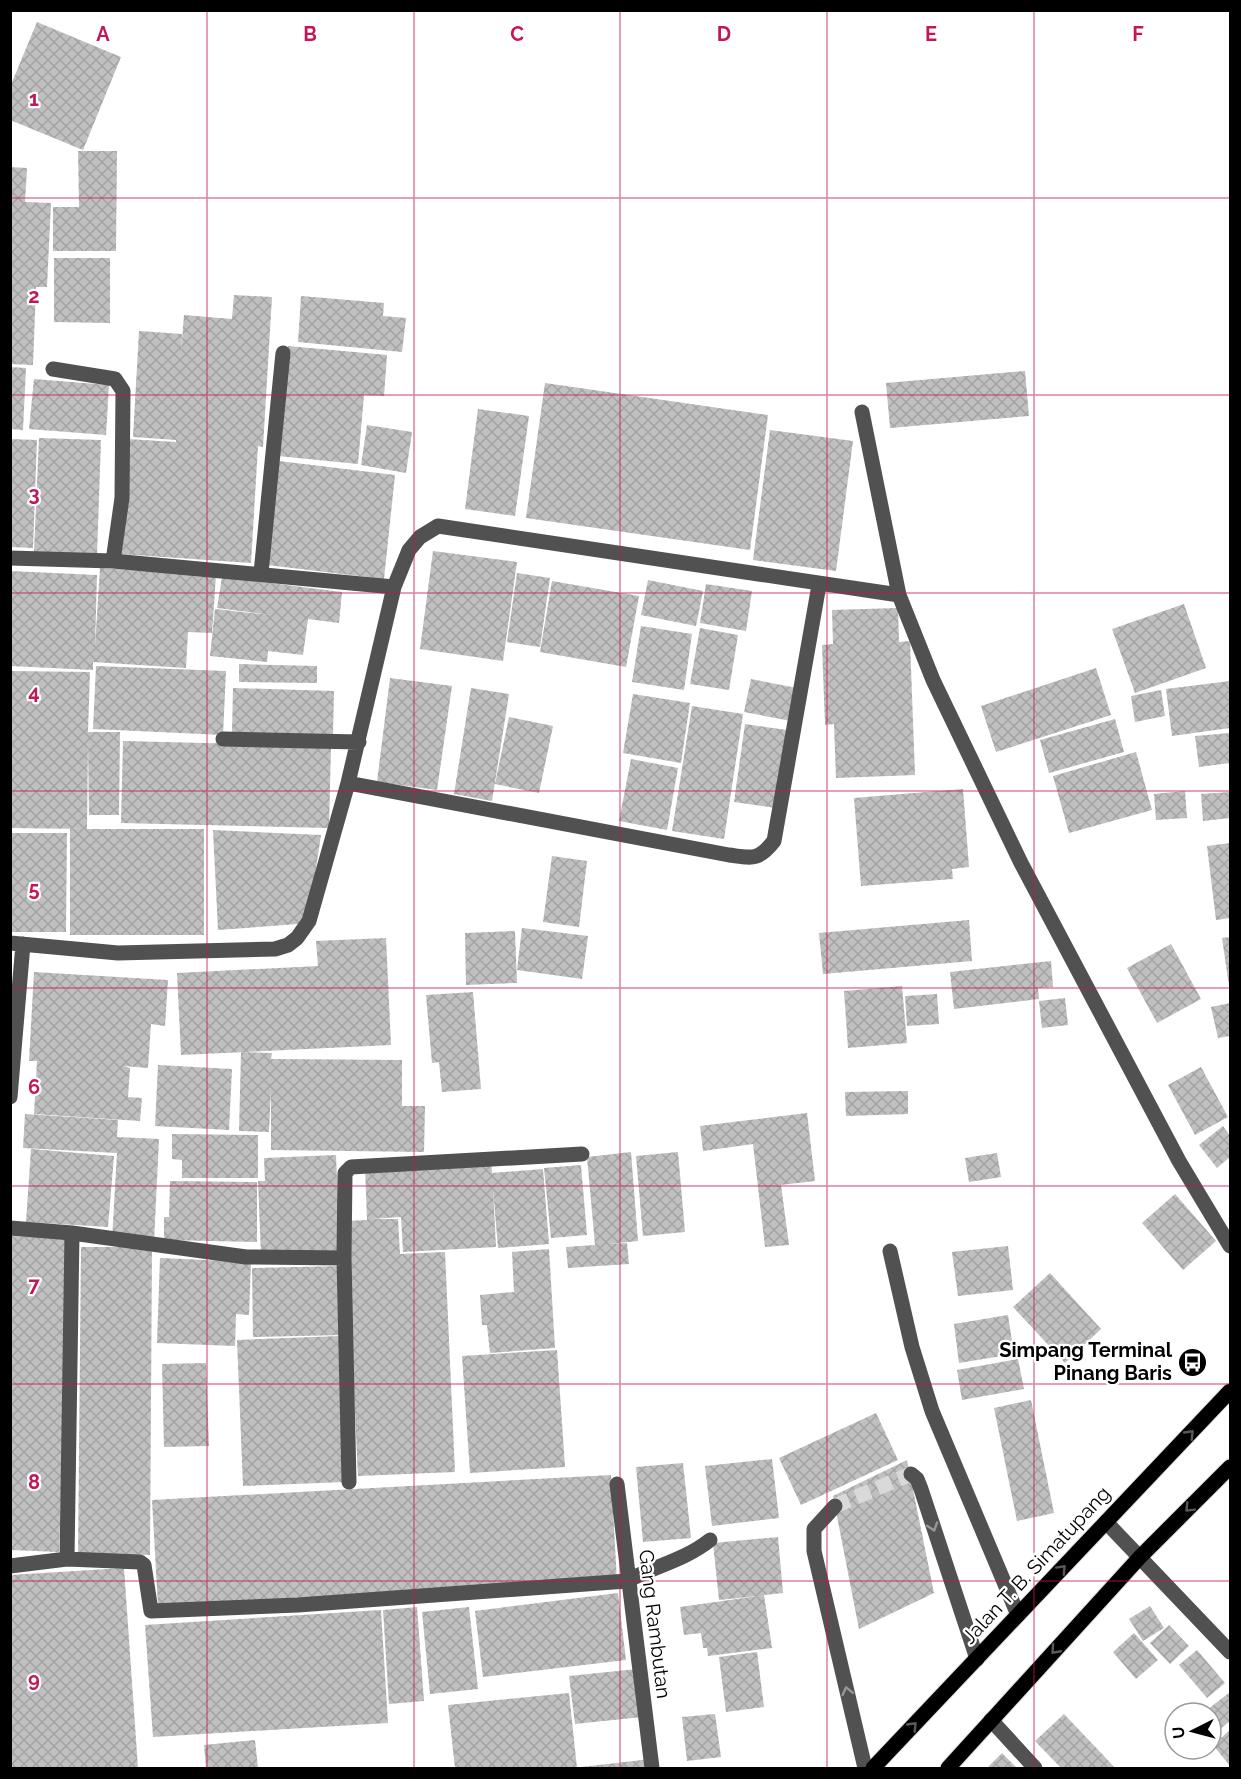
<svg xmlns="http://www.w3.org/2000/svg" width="1241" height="1779" font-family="Raleway,sans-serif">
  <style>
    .building { fill: url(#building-cross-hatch) }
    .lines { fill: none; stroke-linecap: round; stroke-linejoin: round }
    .minor-tunnel { stroke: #d9d9d9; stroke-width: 15; stroke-dasharray: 15 8; stroke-linecap: butt }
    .major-casing { stroke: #dbdbdb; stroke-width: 17 }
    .minor { stroke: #515151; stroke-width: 15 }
    .major { stroke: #000; stroke-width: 15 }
    .oneway { stroke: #595959 }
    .oneway2 { stroke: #979797 }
    .grid { fill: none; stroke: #c2185b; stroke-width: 1.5; stroke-opacity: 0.55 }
    .labels { text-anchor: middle; stroke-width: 4.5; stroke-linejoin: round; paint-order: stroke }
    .poi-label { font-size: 20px; font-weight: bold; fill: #000; stroke: #fff; text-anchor: end }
    .street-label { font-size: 20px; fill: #000; stroke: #fff }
    .grid-label { font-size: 20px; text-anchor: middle; font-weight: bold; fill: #c2185b; stroke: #fff; stroke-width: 4.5; stroke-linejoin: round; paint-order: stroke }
  </style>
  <defs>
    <pattern id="building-cross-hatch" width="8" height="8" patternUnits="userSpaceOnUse" patternTransform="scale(1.5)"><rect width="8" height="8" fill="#c0c0c0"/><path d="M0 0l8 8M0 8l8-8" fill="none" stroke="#a3a3a3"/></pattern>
  </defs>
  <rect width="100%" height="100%" fill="#fff"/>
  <path class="building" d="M37 22 121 57 83 150 10 120V87Z
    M78 151H117L116 251H53V207H79Z
    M10 167 27 168 25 202 51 203 47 287H36L33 365 10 364Z
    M54 258H110V323L54 322Z
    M234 295 272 297 263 447 258 446 251 563 120 554 127 439 176 442V440L133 437 139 331 182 334 181 353 184 315 232 319Z
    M301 296 384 303 383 316 406 318 402 352 298 342Z
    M288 346 387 355 384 396 364 395 358 464 278 456Z
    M10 367 26 368 23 430 10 429Z
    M1025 371 1029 416 890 428 886 383Z
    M34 379 109 385 106 435 29 429Z
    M545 383 768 415 750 550 526 518Z
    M478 409 529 416 515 516 465 509Z
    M367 425 412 432 406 473 361 465Z
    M770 430 853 441 836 571 753 560Z
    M39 438 101 440 97 555 34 552Z
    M10 439 37 440 33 548 10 547Z
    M279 461 395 475 384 579 267 565Z
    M433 551 517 562 503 661 420 649Z
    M100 568 216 575 212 633 188 632 186 668 93 662V670L10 666V571L97 575 95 646Z
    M517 573 550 578 540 647 507 642Z
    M222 577 342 592 339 623 308 619 303 655 268 651 267 662 210 656 215 609 271 615 217 608Z
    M648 580 703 591 696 626 641 615Z
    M552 581 639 596 626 667 540 652Z
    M706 584 752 591 746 631 700 623Z
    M1184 604 1206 668 1135 693 1112 629Z
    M898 608 899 642 910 641 915 775 836 778 834 724 825 725 822 645 833 644 832 610Z
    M641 626 692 634 684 690 632 682Z
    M700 628 738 635 729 690 690 684Z
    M239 664 317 666V683L239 682Z
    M96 666 226 671 223 735 93 729Z
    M1096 668 1111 715 996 752 981 706Z
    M10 671 90 672 88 732H120L119 815H89L88 741 87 829 10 828Z
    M390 678 452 686 437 790 377 782Z
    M751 679 797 688 791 721 744 712Z
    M1230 681V728L1172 736 1166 689Z
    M233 688 334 691 333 735 232 733Z
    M471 688 509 694 492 801 454 794Z
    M1161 690 1165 716 1135 722 1131 696Z
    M633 694 690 703 681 763 623 753Z
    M692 706 743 714 724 839 672 831Z
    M509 717 553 726 539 793 495 784Z
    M1115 719 1124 752 1049 773 1040 740Z
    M745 724 787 730 776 808 734 802Z
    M1230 733V763L1199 767 1195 736Z
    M123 741 331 746 329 828 121 823Z
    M1136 752 1152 810 1069 833 1053 776Z
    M631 759 678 768 667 830 619 821Z
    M963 789 969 867 952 869 953 879 861 886 854 798Z
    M1185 791 1187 818 1156 820 1154 794Z
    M1230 792V818L1203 821 1201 794Z
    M70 829H204V935H70Z
    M213 830 321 835 310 908 298 924 218 930Z
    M10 833H67L66 932H10Z
    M1230 843V918L1216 920 1207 846Z
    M552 856 587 861 579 927 543 922Z
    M969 920 972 961 823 974 819 933Z
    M522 928 588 936 582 979 517 970Z
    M515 931 517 983 466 985 465 933Z
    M1230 937V985L1229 986 1222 938Z
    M386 938 391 1045 181 1055 177 973 318 966 316 941Z
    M1171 944 1201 999 1157 1023 1127 968Z
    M1051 961 1053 987 1038 988 1039 999 954 1009 950 972Z
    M34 972 168 980 165 1026 151 1024 148 1068 124 1066 130 1068 128 1097 142 1098 140 1121 34 1114 37 1061H29Z
    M902 986 907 1043 848 1048 844 991Z
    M473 992 481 1089 442 1092 439 1062 432 1063 426 995Z
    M937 994 939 1024 907 1026 905 996Z
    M1065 998 1068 1025 1042 1028 1039 1001Z
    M1230 1003V1036L1218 1038 1211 1007Z
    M241 1052 272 1053 271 1059 402 1060V1106H425L424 1152 271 1150V1090L269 1132 239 1131Z
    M158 1065 232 1069 229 1130 155 1126Z
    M1201 1067 1228 1117 1195 1135 1168 1085Z
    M908 1091V1114L846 1116 845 1092Z
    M807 1113 815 1181 781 1185 789 1245 765 1247 753 1144 703 1151 700 1126Z
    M25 1114 118 1120 117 1137 159 1139 154 1242 112 1240 117 1153 23 1148Z
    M1223 1126 1230 1136V1157L1217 1168 1199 1145Z
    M172 1134 258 1135V1178H182V1160L172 1159Z
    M31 1149 114 1156 108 1227 26 1222Z
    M631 1152 638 1241 608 1244 627 1243 629 1264 568 1268 566 1247 595 1245 587 1157Z
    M678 1152 685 1232 643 1236 636 1156Z
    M997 1153 1001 1177 969 1182 965 1158Z
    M336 1155 340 1252 261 1255 258 1181H265L264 1158Z
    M491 1160 492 1173 543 1169 549 1244 498 1248 493 1188 496 1247 403 1252 401 1217 371 1219H398L400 1254 445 1252 455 1472 358 1476 346 1221 367 1220 365 1167Z
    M581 1165 587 1235 551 1238 544 1168Z
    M170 1181 257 1182V1242L164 1240V1217H169Z
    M1175 1194 1216 1241 1183 1270 1142 1223Z
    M10 1236 70 1238 59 1552 10 1550Z
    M1008 1246 1013 1290 958 1296 952 1252Z
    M81 1247H152L150 1555 78 1554Z
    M549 1249 555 1348 490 1353 487 1325H482L480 1295 514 1292 512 1252Z
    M160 1258 251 1262 249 1315 236 1314 235 1346 157 1343Z
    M341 1266 343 1335 253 1337 252 1268Z
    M1050 1273 1101 1329 1065 1363 1013 1307Z
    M1008 1315 1014 1354 959 1363 954 1324Z
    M340 1336 346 1482 243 1486 237 1340Z
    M557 1350 565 1467 470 1473 462 1356Z
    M1018 1359 1024 1389 962 1400 957 1370Z
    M206 1363 209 1446 164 1447 162 1364Z
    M1031 1400 1054 1513 1017 1521 994 1408Z
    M876 1413 898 1460 801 1505 779 1458Z
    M772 1459 779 1518 712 1526 705 1466Z
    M907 1460 934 1593 859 1629 833 1496Z
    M683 1463 691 1538 643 1542 636 1467Z
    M611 1475 617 1581 158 1606 152 1500Z
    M778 1537 783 1593 764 1595 772 1648 708 1656 707 1648H703L701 1633 684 1635 680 1607 758 1596 719 1600 713 1543Z
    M124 1568 138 1768H10V1575Z
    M618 1593 626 1660 483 1677 475 1611Z
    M1150 1606 1164 1628 1143 1641 1129 1619Z
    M417 1607 424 1701 389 1704 383 1610Z
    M469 1607 478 1689 430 1694 422 1612Z
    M381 1610 388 1723 153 1737 145 1625Z
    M1169 1625 1189 1646 1170 1664 1150 1643Z
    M1134 1633 1158 1660 1136 1679 1113 1652Z
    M1197 1650 1225 1683 1207 1698 1179 1665Z
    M757 1652 764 1707 726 1712 719 1657Z
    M637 1669 642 1717 575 1724 569 1676Z
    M1230 1692V1721L1214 1734 1211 1730V1713H1203Z
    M569 1693 577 1768H455L448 1705Z
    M715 1714 721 1757 687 1761 682 1717Z
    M1064 1714 1104 1756 1115 1768H1061L1035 1741Z
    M1230 1730V1766L1213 1745Z
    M255 1740 258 1768H206L204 1745Z
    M1002 1753 1017 1768H987Z
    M651 1759 652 1768H581V1767Z"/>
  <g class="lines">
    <path class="minor-tunnel" d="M835 1506 911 1474"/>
    <defs>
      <path id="major" d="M873 1768 1230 1391
        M948 1768 1140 1557 1230 1467"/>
    </defs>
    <use href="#major" class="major-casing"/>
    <path class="minor" d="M53 369 115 379 123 391 122 498 113 561
      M862 412 899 595
      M10 558 113 561 394 587
      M261 573 283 353
      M223 739 359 742
      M348 783 729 855C753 858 758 861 774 841L819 585
      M10 943 118 953 275 949 288 945 297 938 309 921 348 783 394 587 409 550 420 537 438 526 899 595 933 680 1021 863 1179 1161 1230 1246
      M10 1097 23 944
      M10 1228 72 1233 246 1257 344 1258
      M890 1251 912 1347 932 1411 1018 1615
      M911 1474 917 1479 921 1489 977 1659
      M349 1482 344 1258 345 1173 351 1167 582 1154
      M617 1484 652 1768
      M835 1506 814 1529V1551L865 1768
      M1106 1522 1230 1652
      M67 1559 72 1233
      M10 1566 67 1559 140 1562 144 1565 151 1611 298 1605 627 1581C655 1566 685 1560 710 1540
      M991 1720 1035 1768"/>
    <use href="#major" class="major"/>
  </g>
  <defs><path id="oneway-chevron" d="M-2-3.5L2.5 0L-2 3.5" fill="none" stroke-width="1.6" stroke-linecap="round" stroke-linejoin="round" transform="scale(1.5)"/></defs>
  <g class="oneway">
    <use href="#oneway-chevron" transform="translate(1190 1434) rotate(-46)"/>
    <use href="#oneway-chevron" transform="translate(1189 1508) rotate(135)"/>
    <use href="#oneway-chevron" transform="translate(1062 1569) rotate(-47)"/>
    <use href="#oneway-chevron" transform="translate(1055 1650) rotate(132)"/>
    <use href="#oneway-chevron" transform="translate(913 1726) rotate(-46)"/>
  </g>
  <g class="oneway2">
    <use href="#oneway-chevron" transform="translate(933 1527) rotate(72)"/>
    <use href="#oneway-chevron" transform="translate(847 1691) rotate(-103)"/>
  </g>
  <path class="grid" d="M207 10V1768M414 10V1768M620 10V1768M827 10V1768M1034 10V1768M10 198H1230M10 395H1230M10 593H1230M10 791H1230M10 988H1230M10 1186H1230M10 1384H1230M10 1581H1230"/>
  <defs>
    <symbol id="bus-disc" viewBox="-11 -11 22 22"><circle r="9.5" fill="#000" stroke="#fff"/><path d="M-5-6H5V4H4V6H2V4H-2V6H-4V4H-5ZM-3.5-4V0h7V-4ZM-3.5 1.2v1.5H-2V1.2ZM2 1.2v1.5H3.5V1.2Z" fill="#fff"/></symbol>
  </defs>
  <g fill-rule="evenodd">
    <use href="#bus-disc" x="1176" y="1346" width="33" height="33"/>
  </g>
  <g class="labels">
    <g class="poi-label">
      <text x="1172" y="1357">Simpang Terminal<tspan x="1172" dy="23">Pinang Baris</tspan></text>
    </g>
    <g class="street-label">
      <text transform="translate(1036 1565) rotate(-47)" y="7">Jalan T. B. Simatupang</text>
      <text transform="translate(655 1624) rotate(83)" y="7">Gang Rambutan</text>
    </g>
  </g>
  <g class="grid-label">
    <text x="103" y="41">A</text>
    <text x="310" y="41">B</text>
    <text x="517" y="41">C</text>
    <text x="724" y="41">D</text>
    <text x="931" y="41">E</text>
    <text x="1138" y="41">F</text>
    <text x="34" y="106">1</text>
    <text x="34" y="303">2</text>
    <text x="34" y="501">3</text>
    <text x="34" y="699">4</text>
    <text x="34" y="896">5</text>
    <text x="34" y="1094">6</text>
    <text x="34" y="1292">7</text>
    <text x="34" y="1489">8</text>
    <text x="34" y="1687">9</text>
  </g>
  <rect width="1241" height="1779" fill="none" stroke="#000000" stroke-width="24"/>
  <g transform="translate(1193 1731) rotate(264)"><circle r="28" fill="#ffffff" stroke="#999999" stroke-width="1.5"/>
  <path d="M0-4.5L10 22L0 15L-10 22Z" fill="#000000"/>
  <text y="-9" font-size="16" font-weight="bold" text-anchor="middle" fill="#000000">U</text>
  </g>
</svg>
